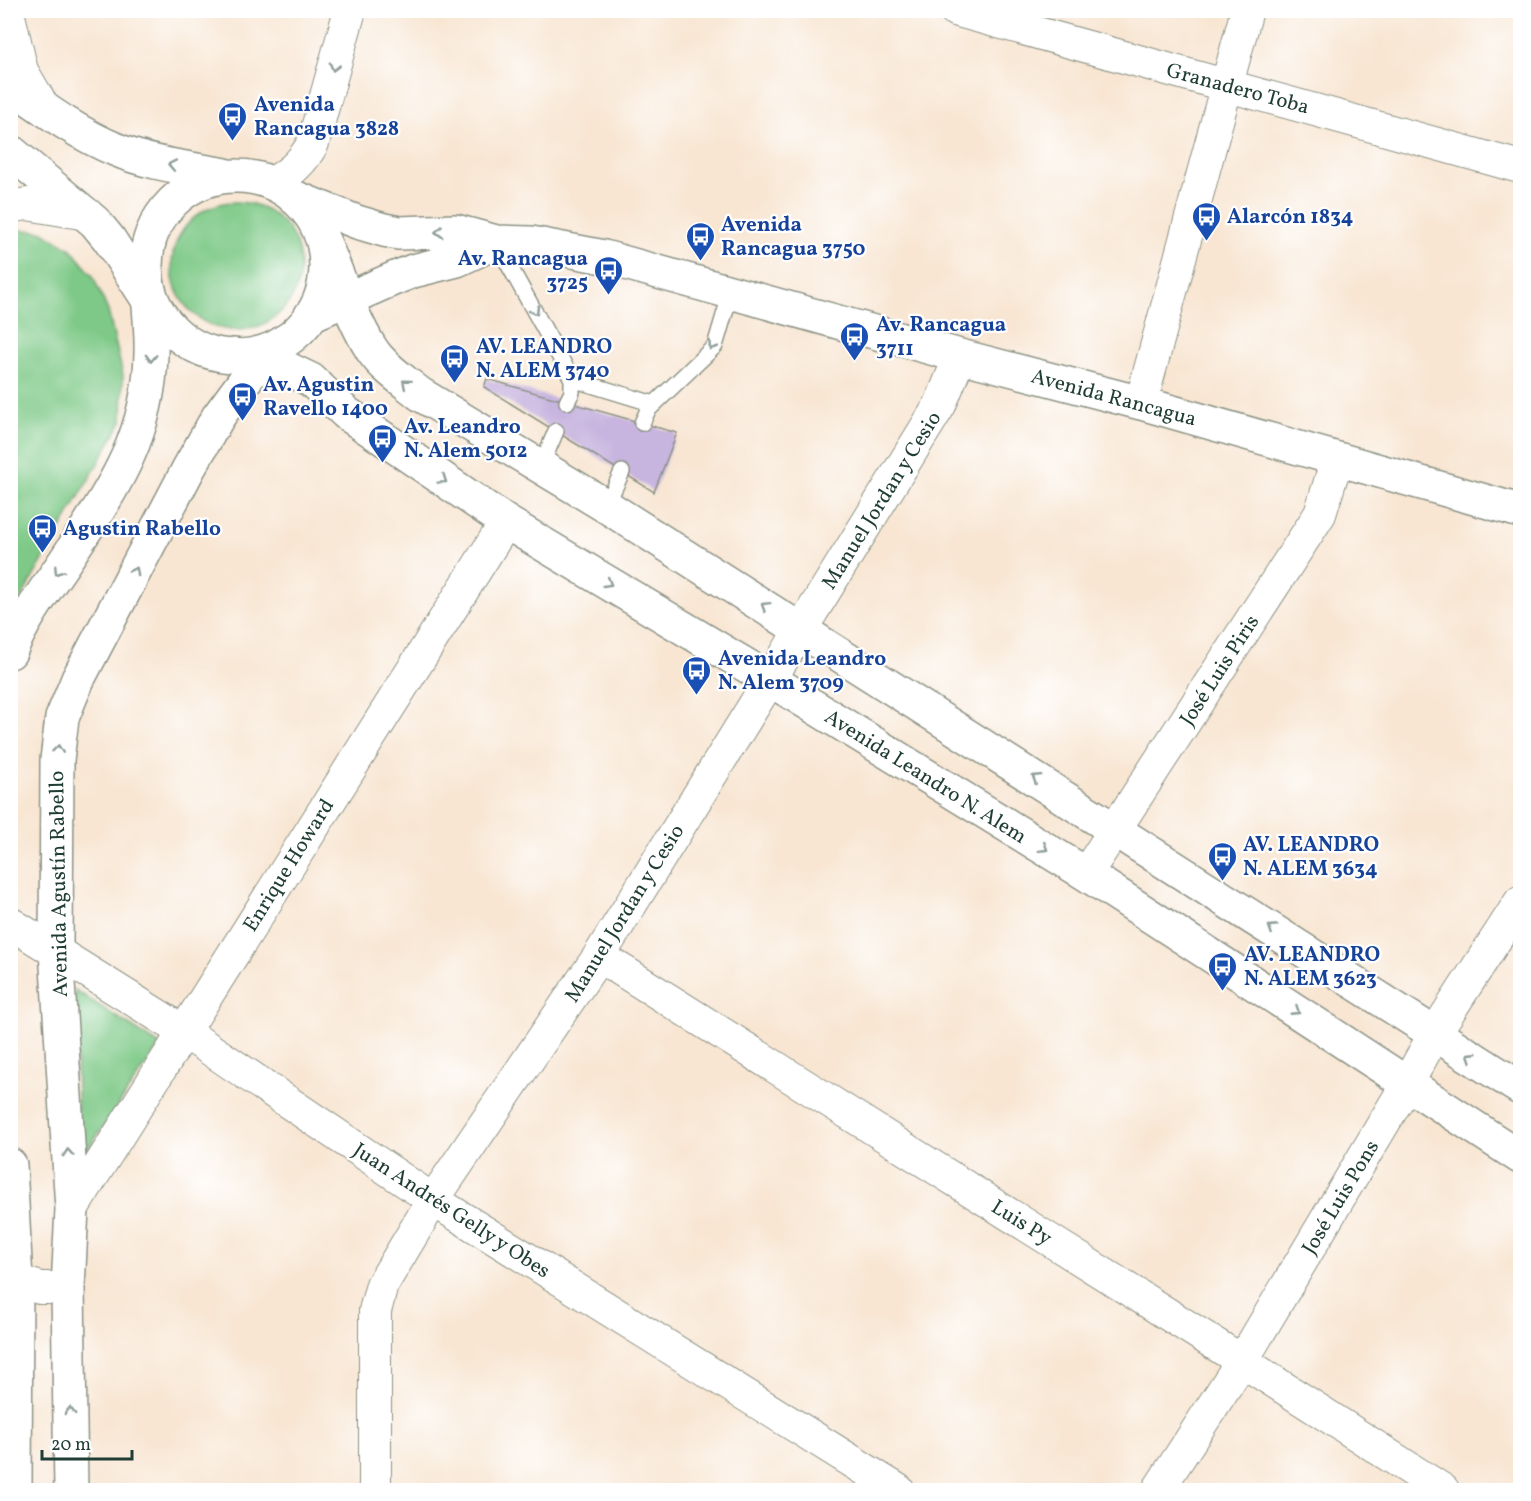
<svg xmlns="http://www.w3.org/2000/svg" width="1531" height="1501" font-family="Vollkorn,serif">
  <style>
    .green { fill: #7ec987; stroke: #4e835e; stroke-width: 1.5 }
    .building { fill: #c7b4df }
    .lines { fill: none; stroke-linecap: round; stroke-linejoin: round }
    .lane-casing { stroke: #8c9284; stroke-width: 18 }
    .street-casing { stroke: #8c9284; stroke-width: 34 }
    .secondary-casing { stroke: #8c9284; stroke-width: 36 }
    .primary-casing { stroke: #8c9284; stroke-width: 36 }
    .lane { stroke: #fff; stroke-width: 15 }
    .street { stroke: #fff; stroke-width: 32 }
    .secondary { stroke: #fff; stroke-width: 33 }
    .primary { stroke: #fff; stroke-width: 33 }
    .oneway { stroke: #8f9e9a }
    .labels { text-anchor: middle; stroke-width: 4.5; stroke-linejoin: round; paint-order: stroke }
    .street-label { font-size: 21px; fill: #1f3d34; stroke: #fff }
    .transit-label { font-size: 21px; font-weight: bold; fill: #164399; stroke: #fff; text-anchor: start }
  </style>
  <rect width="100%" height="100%" fill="#fff"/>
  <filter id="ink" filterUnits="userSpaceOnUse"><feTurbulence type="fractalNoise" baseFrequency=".0167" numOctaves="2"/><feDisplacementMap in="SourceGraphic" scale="12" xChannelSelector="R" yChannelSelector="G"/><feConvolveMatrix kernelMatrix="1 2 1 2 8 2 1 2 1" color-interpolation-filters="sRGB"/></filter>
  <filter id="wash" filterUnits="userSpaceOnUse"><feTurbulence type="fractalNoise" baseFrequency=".008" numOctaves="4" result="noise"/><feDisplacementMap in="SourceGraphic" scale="24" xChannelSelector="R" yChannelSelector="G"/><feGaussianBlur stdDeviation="1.35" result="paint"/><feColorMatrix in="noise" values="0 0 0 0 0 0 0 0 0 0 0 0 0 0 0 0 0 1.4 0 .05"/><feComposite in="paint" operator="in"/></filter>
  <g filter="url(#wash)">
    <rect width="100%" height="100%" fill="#f8e6d3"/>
    <path class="green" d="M172 266a64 64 0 1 1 128 0a64 64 0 1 1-128 0Z
      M19 230 41 231 70 248 93 276 108 311 123 375 122 421 11 616V239Z
      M75 990 160 1045 78 1163Z"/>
    <g id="blocks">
      <path class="building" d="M487 379 677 433 654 492 484 387Z"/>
    </g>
  </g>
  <g filter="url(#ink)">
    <use href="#blocks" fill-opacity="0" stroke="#8c9284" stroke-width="1.5"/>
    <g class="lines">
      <defs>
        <path id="lane" d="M496 242 572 379V392L567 402
          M572 379 654 404
          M642 423 648 410 715 346 731 292
          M541 466 556 431
          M606 506 622 472"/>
        <path id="street" d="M955 10 1520 167
          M10 20 22 71 45 110
          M273 183C291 172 303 162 313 143L350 10
          M10 207 27 204 87 214
          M1141 403 1247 10
          M1086 874 1320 514 1337 459
          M10 923 183 1031 433 1200 898 1490
          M599 956 1242 1361 1443 1490
          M72 1209 506 522
          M10 1278 40 1288H68
          M375 1490V1311L382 1285 433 1200 599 956 940 405 960 356
          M1158 1490 1242 1361 1407 1084 1435 1033 1520 902"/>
        <path id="secondary" d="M294 197 357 222 384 230 399 233 455 231 496 242 531 243 604 257 960 356 1141 403 1520 511
          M311 315 393 279 413 271 457 260 496 242
          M10 652C23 619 47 588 67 558 111 491 149 439 151 354 152 328 148 303 147 277
          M10 1165 16 1281 15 1490
          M71 1490 68 1288 72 1209 56 950 57 760 62 718 78 679 189 468 218 417 249 375 285 341"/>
        <path id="primary" d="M10 85C44 109 78 134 117 150 150 164 189 168 225 175
          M10 151 95 222 109 239 147 298
          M146 266a90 90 0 1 1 180 0a90 90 0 1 1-180 0Z
          M320 234C338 271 349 314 372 350 383 367 404 381 420 394L606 506 1520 1088
          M234 355 288 369 311 380 346 413 506 522 769 679 1086 874 1520 1157"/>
      </defs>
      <use href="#lane" class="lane-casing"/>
      <use href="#street" class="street-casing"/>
      <use href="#secondary" class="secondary-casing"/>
      <use href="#primary" class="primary-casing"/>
      <use href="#lane" class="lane"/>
      <use href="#street" class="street"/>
      <use href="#secondary" class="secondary"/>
      <use href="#primary" class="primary"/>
    </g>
    <defs><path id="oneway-chevron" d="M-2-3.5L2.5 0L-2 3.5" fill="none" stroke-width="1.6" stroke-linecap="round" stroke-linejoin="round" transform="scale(1.5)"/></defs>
    <g class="oneway">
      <use href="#oneway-chevron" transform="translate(334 67) rotate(106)"/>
      <use href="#oneway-chevron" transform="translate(172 165) rotate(-169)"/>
      <use href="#oneway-chevron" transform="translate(439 232) rotate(177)"/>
      <use href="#oneway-chevron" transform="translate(535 311) rotate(61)"/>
      <use href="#oneway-chevron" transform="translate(712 346) rotate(125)"/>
      <use href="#oneway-chevron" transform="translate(151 358) rotate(92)"/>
      <use href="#oneway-chevron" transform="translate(406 383) rotate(-140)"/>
      <use href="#oneway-chevron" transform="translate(443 480) rotate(34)"/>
      <use href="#oneway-chevron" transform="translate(58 571) rotate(123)"/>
      <use href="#oneway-chevron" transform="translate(135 571) rotate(-62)"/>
      <use href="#oneway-chevron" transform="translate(608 583) rotate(31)"/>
      <use href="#oneway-chevron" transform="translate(765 606) rotate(-148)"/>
      <use href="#oneway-chevron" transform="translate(58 749) rotate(-83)"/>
      <use href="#oneway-chevron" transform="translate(1036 778) rotate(-148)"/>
      <use href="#oneway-chevron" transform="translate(1044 848) rotate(32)"/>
      <use href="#oneway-chevron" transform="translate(1272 928) rotate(-147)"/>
      <use href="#oneway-chevron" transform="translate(1296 1011) rotate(33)"/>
      <use href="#oneway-chevron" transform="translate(1471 1056) rotate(-147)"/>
      <use href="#oneway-chevron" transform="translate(68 1153) rotate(-94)"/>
      <use href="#oneway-chevron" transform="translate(70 1411) rotate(-91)"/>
    </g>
  </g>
  <defs>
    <symbol id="bus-pin" viewBox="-11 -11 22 30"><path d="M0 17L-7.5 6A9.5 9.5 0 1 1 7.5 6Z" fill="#1a4fb4" stroke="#fff"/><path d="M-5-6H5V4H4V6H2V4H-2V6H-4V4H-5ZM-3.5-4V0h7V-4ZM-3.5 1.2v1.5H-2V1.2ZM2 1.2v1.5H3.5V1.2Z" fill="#fff"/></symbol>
  </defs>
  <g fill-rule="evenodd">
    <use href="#bus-pin" x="216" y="100" width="33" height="45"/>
    <use href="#bus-pin" x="1190" y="200" width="33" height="45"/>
    <use href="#bus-pin" x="684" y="220" width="33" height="45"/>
    <use href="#bus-pin" x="592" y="254" width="33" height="45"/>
    <use href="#bus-pin" x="838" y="320" width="33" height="45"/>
    <use href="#bus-pin" x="438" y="342" width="33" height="45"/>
    <use href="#bus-pin" x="226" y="380" width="33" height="45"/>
    <use href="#bus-pin" x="366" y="422" width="33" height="45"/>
    <use href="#bus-pin" x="26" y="512" width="33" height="45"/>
    <use href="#bus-pin" x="680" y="654" width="33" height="45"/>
    <use href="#bus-pin" x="1206" y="840" width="33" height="45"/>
    <use href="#bus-pin" x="1206" y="950" width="33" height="45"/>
  </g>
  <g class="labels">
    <g class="street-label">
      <text transform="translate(1238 88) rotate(15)" y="7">Granadero Toba</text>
      <text transform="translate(1114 397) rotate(15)" y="7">Avenida Rancagua</text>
      <text transform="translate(881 500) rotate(-58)" y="7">Manuel Jordan y Cesio</text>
      <text transform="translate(1219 670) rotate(-57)" y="7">José Luis Piris</text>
      <text transform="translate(926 776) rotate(32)" y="7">Avenida Leandro N. Alem</text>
      <text transform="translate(288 865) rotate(-58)" y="7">Enrique Howard</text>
      <text transform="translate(58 884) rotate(-91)" y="7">Avenida Agustín Rabello</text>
      <text transform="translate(624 913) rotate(-58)" y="7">Manuel Jordan y Cesio</text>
      <text transform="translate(1340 1197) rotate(-59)" y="7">José Luis Pons</text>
      <text transform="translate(452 1210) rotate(33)" y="7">Juan Andrés Gelly y Obes</text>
      <text transform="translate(1022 1222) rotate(32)" y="7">Luis Py</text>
    </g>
    <g class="transit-label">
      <text x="254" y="111">Avenida<tspan x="254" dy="24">Rancagua 3828</tspan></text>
      <text x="1227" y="223">Alarcón 1834</text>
      <text x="721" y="231">Avenida<tspan x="721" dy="24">Rancagua 3750</tspan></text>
      <text x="588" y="265" text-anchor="end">Av. Rancagua<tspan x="588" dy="24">3725</tspan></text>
      <text x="876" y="331">Av. Rancagua<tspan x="876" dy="24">3711</tspan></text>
      <text x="476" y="353">AV. LEANDRO<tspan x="476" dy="24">N. ALEM 3740</tspan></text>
      <text x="263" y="391">Av. Agustin<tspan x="263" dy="24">Ravello 1400</tspan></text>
      <text x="404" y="433">Av. Leandro<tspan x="404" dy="24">N. Alem 5012</tspan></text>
      <text x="63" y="535">Agustin Rabello</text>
      <text x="718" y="665">Avenida Leandro<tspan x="718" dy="24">N. Alem 3709</tspan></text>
      <text x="1243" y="851">AV. LEANDRO<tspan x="1243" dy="24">N. ALEM 3634</tspan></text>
      <text x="1244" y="961">AV. LEANDRO<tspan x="1244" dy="24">N. ALEM 3623</tspan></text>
    </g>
  </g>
  <rect width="1531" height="1501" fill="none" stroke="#fff" stroke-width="36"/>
  <path d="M42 1450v9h90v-9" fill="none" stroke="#1f3d34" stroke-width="3"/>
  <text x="51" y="1450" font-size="18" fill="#1f3d34" stroke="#ffffff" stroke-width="4.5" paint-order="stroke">20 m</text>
</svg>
